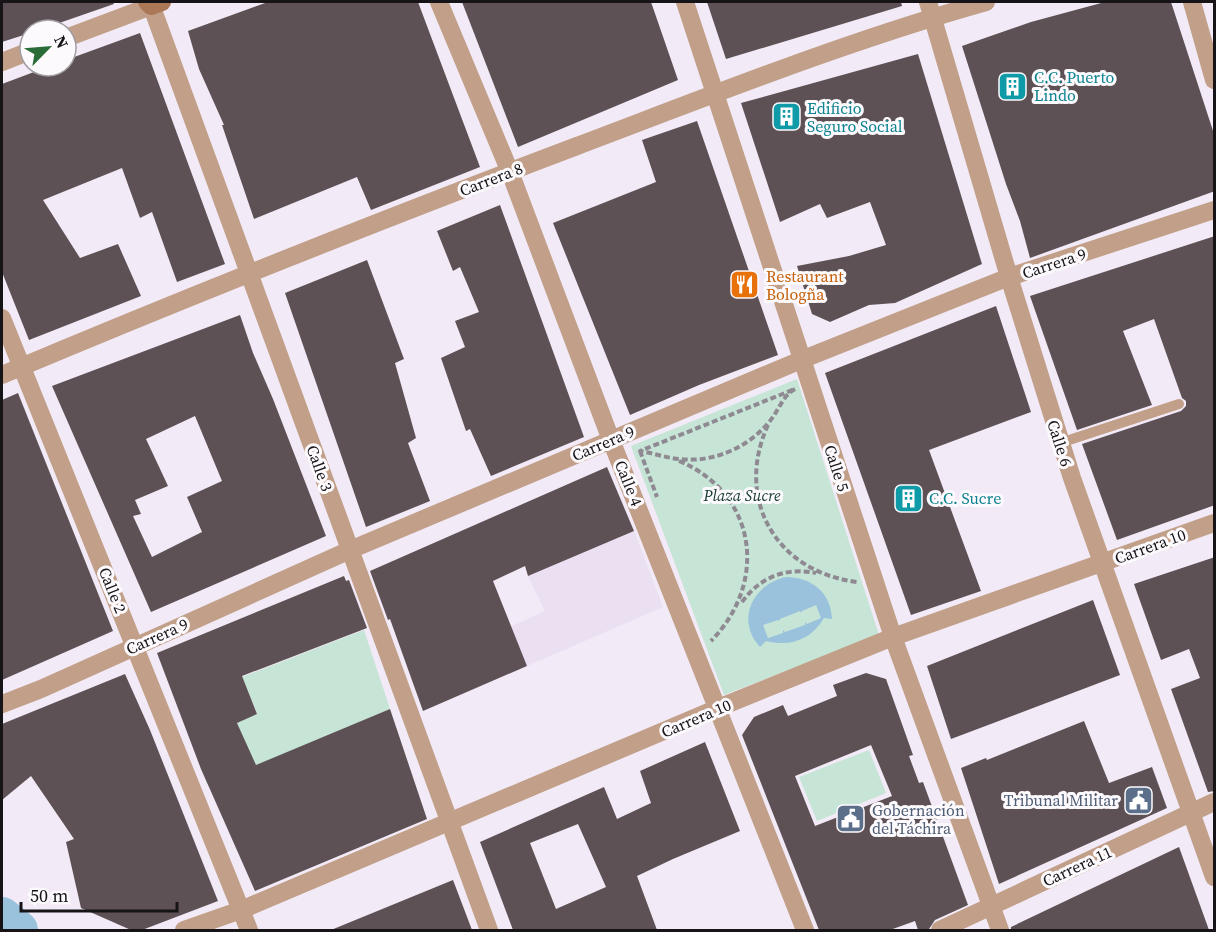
<svg xmlns="http://www.w3.org/2000/svg" width="1216" height="932" font-family="'Source Serif 4',serif">
  <style>
    .built { fill: #ebdff2 }
    .green { fill: #c6e5d6 }
    .water { fill: #9bc2dd; fill-rule: evenodd }
    .lines { fill: none; stroke-linecap: round; stroke-linejoin: round }
    .river { stroke: #9bc2dd; stroke-width: 38 }
    .building { fill: #5d5155; fill-rule: evenodd }
    .path { stroke: #8f8992; stroke-width: 4; stroke-dasharray: 6 3; stroke-linecap: butt }
    .lane { stroke: #c19f88; stroke-width: 10 }
    .street { stroke: #c19f88; stroke-width: 18 }
    .secondary { stroke: #aa7856; stroke-width: 18 }
    .labels { text-anchor: middle; stroke-width: 6; stroke-linejoin: round; paint-order: stroke }
    .culture-label { font-size: 16px; fill: #0d838f; stroke: #fdfafe; text-anchor: start }
    .street-label { font-size: 16px; fill: #171418; stroke: #fdfafe }
    .food-label { font-size: 16px; fill: #c56008; stroke: #fdfafe; text-anchor: start }
    .park-label { font-size: 16px; font-style: italic; fill: #12392a; stroke: #fdfafe }
    .service-label { font-size: 16px; fill: #4e5e75; stroke: #fdfafe; text-anchor: end }
  </style>
  <rect width="100%" height="100%" fill="#f2eaf6"/>
  <path class="built" d="M634 531 663 607 527 666 510 627 545 611 528 576Z"/>
  <path class="green" d="M797 379 879 635 724 695 631 446Z
    M364 630 390 709 298 749 207 784 199 763 246 743 237 723 257 713 242 677Z
    M869 750 886 793 817 821 799 777Z"/>
  <path class="water" d="M786 577C812 577 831 593 832 619L824 618C811 640 790 647 766 641L760 647C735 620 753 584 786 577ZM816 605 821 618 807 624 805 622V625L785 632 783 630V633L768 638 763 625 778 620 779 621 780 619 800 611 801 613 802 611Z"/>
  <g class="lines">
    <path class="river" d="M2 916 19 930"/>
  </g>
  <path class="building" d="M2 2H113L114 4 39 30H30V33L2 42Z
    M268 2H418L480 167 371 210 357 177 254 219 222 125H224L199 69 188 31Z
    M462 2H651L678 80 518 147Z
    M707 2H901L902 6 726 59Z
    M1105 2H1171L1215 137V191L1030 258 1020 221 1006 184 962 46 1031 22Z
    M140 33 225 264 177 282 152 212 140 218 122 168 43 200 80 258 118 244 141 296 29 340 2 272V84L50 66H66V60Z
    M918 54 982 264 895 303 869 305 830 322 812 314 797 266 849 256 886 245 870 202 827 218 820 204 780 222 741 103Z
    M697 121 778 355 699 385 630 415 553 223 656 182 642 140Z
    M500 205 584 437 491 476 470 429 466 431 441 358 465 347 455 321 479 312 460 267 453 271 437 231Z
    M1215 236V505L1117 540 1082 444 1181 411 1186 406V401L1182 398 1154 319 1123 331 1152 405 1077 430 1030 296Z
    M367 260 404 359 395 363 416 438 408 443 430 501 366 527 285 293Z
    M996 306 1031 412 929 450 981 591 911 615 825 373Z
    M240 315 253 353 273 399 326 536 151 612 52 386ZM195 416 222 481 187 497 202 532 152 557 133 516 141 514 135 500 168 486 146 439Z
    M18 393 113 631 2 680V400Z
    M607 467 634 531 528 576 525 566 493 581 527 666 423 711 390 619 388 620 370 571Z
    M1215 557V791L1208 792 1171 689 1200 678 1189 649 1161 660 1134 584Z
    M344 576 346 581 349 580 367 628 242 676 257 714 237 723 256 765 390 709 427 819 255 891 201 769 157 653Z
    M1093 600 1120 675 951 739 927 666Z
    M866 673 886 679 913 755 909 756 919 783 923 782 968 905 935 920 929 929 925 930H918L915 921 890 930H819L742 735 754 717 783 705 788 716 837 696 833 685ZM871 745 892 796 815 826 795 776Z
    M125 674 150 730 218 901 142 930H131L81 908 66 842 74 839 31 776 2 800V724Z
    M1084 721 1109 783 1152 767 1167 808 999 884 961 768 986 758 987 760Z
    M705 742 740 831 673 859 637 876 657 930H513L480 842 604 787 617 819 651 803 640 771ZM578 824 606 887 556 909 530 843Z
    M1179 847 1209 930H1011V927Z
    M453 880 472 930H331Z"/>
  <g class="lines">
    <path class="path" d="M795 389C783 395 779 410 770 421 749 447 714 463 680 459 666 458 653 453 640 451Z
      M768 425C734 499 776 572 857 582
      M640 451 657 497
      M679 461C758 494 768 583 711 641
      M742 602C760 577 786 567 816 573"/>
    <path class="lane" d="M1060 443 1179 404"/>
    <path class="street" d="M150 2 489 930
      M439 2 510 172 611 440 805 930
      M685 2 893 637 1000 930
      M928 2 1009 277 1072 478 1214 877
      M1192 2 1214 80
      M66 38 151 6
      M2 62 30 51
      M2 318 249 930
      M2 375C192 295 384 219 577 146 712 95 847 41 986 2
      M2 704 41 689 350 550 801 360 1009 277 1214 210
      M184 930 241 910 718 708 893 637 1214 523
      M940 930 1214 802"/>
    <path class="secondary" d="M147 2 151 6 162 2"/>
  </g>
  <defs>
    <symbol id="building-square" viewBox="-11 -11 22 22"><rect x="-9" y="-9" width="18" height="18" rx="4" fill="#0f9aa8" stroke="#fdfafe"/><path d="M-4-6H4V6H1V3H-1V6H-4ZM-2.5-4.3h1.7v1.8h-1.7ZM.8-4.3h1.7v1.8H.8ZM-2.5-1h1.7V.8h-1.7ZM.8-1h1.7V.8H.8Z" fill="#fff"/></symbol>
    <symbol id="restaurant-square" viewBox="-11 -11 22 22"><rect x="-9" y="-9" width="18" height="18" rx="4" fill="#e8710a" stroke="#fdfafe"/><path d="M-5-6h1v4h1v-4h1v4h1v-4h1v5L-1.5 .5V6h-2V.5L-5-1ZM5-6V6H3V1.5H1.5Q1.5-4 5-6Z" fill="#fff"/></symbol>
    <symbol id="civic-square" viewBox="-11 -11 22 22"><rect x="-9" y="-9" width="18" height="18" rx="4" fill="#5c6f8a" stroke="#fdfafe"/><path d="M-.6-6.5H3V-4.5H.6V-3L4-1V1h2V6H-6V1h2V-1L-.6-3ZM-1.2 2.5V6h2.4V2.5Z" fill="#fff"/></symbol>
  </defs>
  <g fill-rule="evenodd">
    <use href="#building-square" x="996" y="70" width="33" height="33"/>
    <use href="#building-square" x="770" y="100" width="33" height="33"/>
    <use href="#restaurant-square" x="728" y="268" width="33" height="33"/>
    <use href="#building-square" x="892" y="482" width="33" height="33"/>
    <use href="#civic-square" x="1122" y="784" width="33" height="33"/>
    <use href="#civic-square" x="834" y="802" width="33" height="33"/>
  </g>
  <g class="labels">
    <g class="culture-label">
      <text x="1034" y="83">C.C. Puerto<tspan x="1034" dy="18">Lindo</tspan></text>
      <text x="807" y="114">Edificio<tspan x="807" dy="18">Seguro Social</tspan></text>
      <text x="929" y="504">C.C. Sucre</text>
    </g>
    <g class="street-label">
      <text transform="translate(491 179) rotate(-21)" y="6">Carrera 8</text>
      <text transform="translate(1054 263) rotate(-18)" y="6">Carrera 9</text>
      <text transform="translate(603 443) rotate(-23)" y="6">Carrera 9</text>
      <text transform="translate(1060 443) rotate(72)" y="6">Calle 6</text>
      <text transform="translate(320 468) rotate(70)" y="6">Calle 3</text>
      <text transform="translate(837 468) rotate(72)" y="6">Calle 5</text>
      <text transform="translate(629 483) rotate(68)" y="6">Calle 4</text>
      <text transform="translate(1150 546) rotate(-20)" y="6">Carrera 10</text>
      <text transform="translate(113 590) rotate(68)" y="6">Calle 2</text>
      <text transform="translate(157 636) rotate(-24)" y="6">Carrera 9</text>
      <text transform="translate(696 718) rotate(-23)" y="6">Carrera 10</text>
      <text transform="translate(1077 866) rotate(-25)" y="6">Carrera 11</text>
    </g>
    <g class="food-label">
      <text x="766" y="282">Restaurant<tspan x="766" dy="18">Bologña</tspan></text>
    </g>
    <g class="park-label">
      <text x="742" y="501">Plaza Sucre</text>
    </g>
    <g class="service-label">
      <text x="1118" y="806">Tribunal Militar</text>
      <text x="872" y="816" text-anchor="start">Gobernación<tspan x="872" dy="18">del Táchira</tspan></text>
    </g>
  </g>
  <rect width="1216" height="932" fill="none" stroke="#171418" stroke-width="6"/>
  <g transform="translate(48 48) rotate(65)"><circle r="28" fill="#fdfafe" stroke="#a19ea2" stroke-width="1.5"/>
  <path d="M0-4.5L10 22L0 15L-10 22Z" fill="#296c37"/>
  <text y="-9" font-size="16" font-weight="bold" text-anchor="middle" fill="#171418">N</text>
  </g>
  <path d="M21 902v9h156v-9" fill="none" stroke="#171418" stroke-width="3"/>
  <text x="30" y="902" font-size="18" fill="#171418" stroke="#fdfafe" stroke-width="4.5" paint-order="stroke">50 m</text>
</svg>
